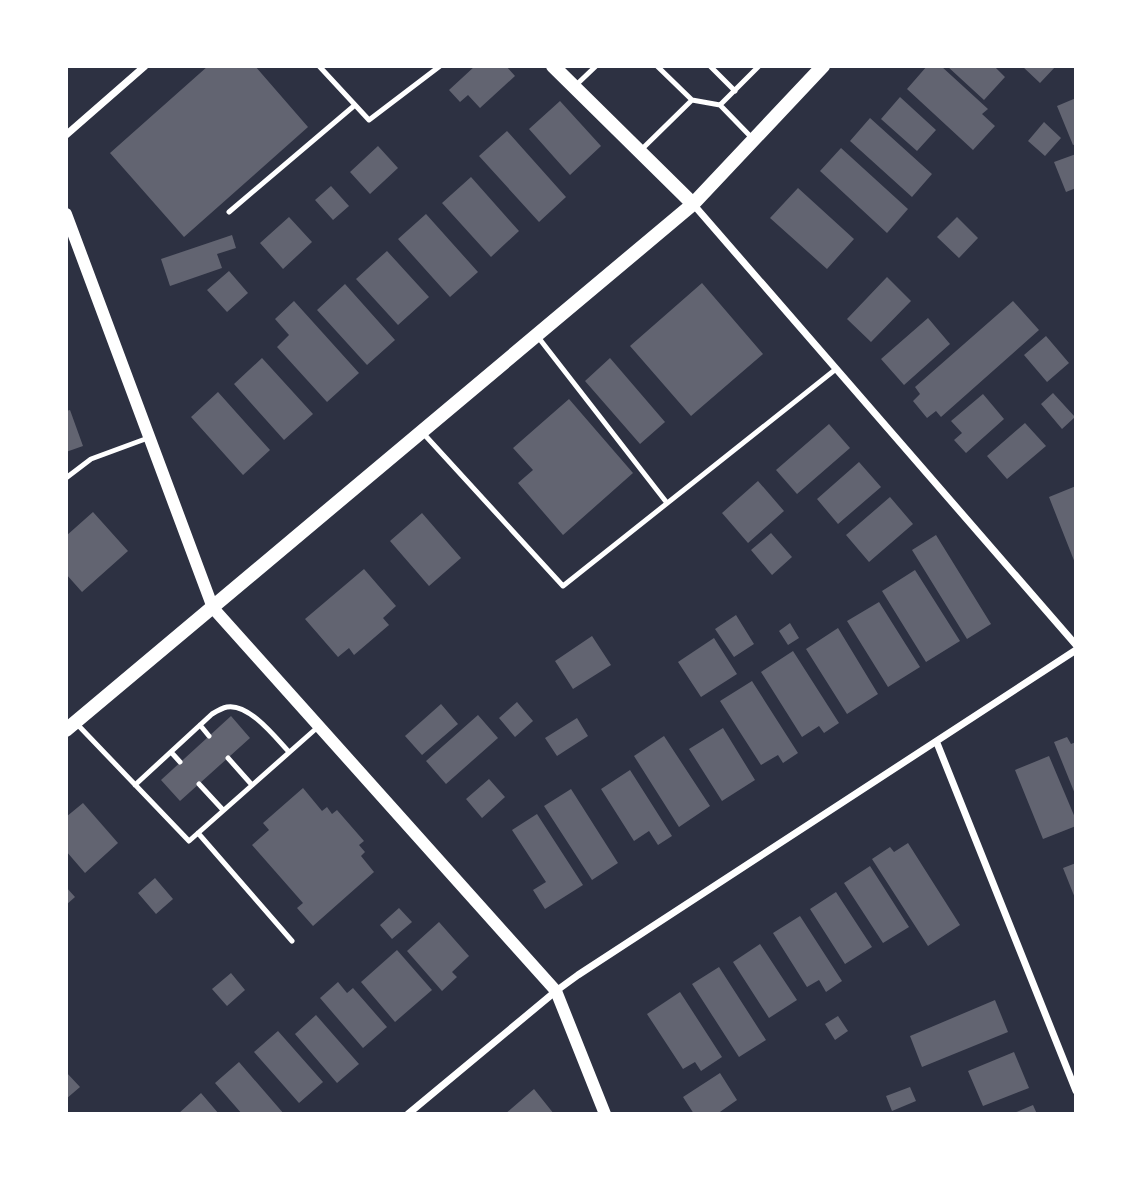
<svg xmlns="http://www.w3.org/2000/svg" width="1142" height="1180" font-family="Poppins,sans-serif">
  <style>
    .building { fill: #626471 }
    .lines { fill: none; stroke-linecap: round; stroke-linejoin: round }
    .service { stroke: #fff; stroke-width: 5 }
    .minor { stroke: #fff; stroke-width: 7 }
    .tertiary { stroke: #fff; stroke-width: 12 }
    .secondary { stroke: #fff; stroke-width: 14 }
  </style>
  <rect width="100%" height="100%" fill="#2d3142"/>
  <path class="building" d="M208 66H255L308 127 184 237 110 153Z
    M475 66H506L515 76 480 108 468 95 460 102 449 90Z
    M927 66H941L988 109 982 114 995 126 973 150 907 89Z
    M947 66H994L1005 77 984 100Z
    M1022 66H1056L1040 83Z
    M900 97 936 130 917 151 881 119Z
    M1076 98V144L1073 145 1057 106Z
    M560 101 601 146 570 175 529 129Z
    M870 118 932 174 912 197 850 141Z
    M1044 122 1061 138 1045 156 1028 141Z
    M507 131 566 197 539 222 479 156Z
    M378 146 398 168 370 194 350 172Z
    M841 148 908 209 887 233 820 171Z
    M1076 154V188L1066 192 1054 162Z
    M471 177 519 231 491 257 442 203Z
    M331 186 349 206 333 220 315 200Z
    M798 188 854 239 827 269 770 218Z
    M426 214 478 272 450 297 398 239Z
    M289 217 312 242 283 269 260 243Z
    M957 217 978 238 959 258 937 237Z
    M232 235 236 248 217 254 222 268 170 286 161 259Z
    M387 251 429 297 398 325 356 279Z
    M229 271 248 293 227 312 207 290Z
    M887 277 911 301 871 342 847 319Z
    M702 283 763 354 691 416 630 346Z
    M345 284 395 340 367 365 317 310Z
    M294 301 359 373 327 402 277 347 289 335 275 319Z
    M1013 301 1039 330 941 417 936 411 927 418 913 401 920 394 915 387Z
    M928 318 950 344 904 385 881 359Z
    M1046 336 1069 363 1047 382 1024 355Z
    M262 358 313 414 284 440 234 384Z
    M610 358 665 422 640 444 585 381Z
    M218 392 270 450 243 475 191 417Z
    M1053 393 1075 417 1062 429 1041 404Z
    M983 394 1004 419 966 453 954 440 962 433 951 421Z
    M569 399 633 473 563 535 518 483 533 470 513 448Z
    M70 410 83 446 66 452V411Z
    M1025 423 1046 446 1007 479 987 456Z
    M829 424 850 448 797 494 776 470Z
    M859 462 881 487 838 524 817 499Z
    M758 481 784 511 748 543 722 513Z
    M1076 486V563H1075L1049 497Z
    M890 497 913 524 869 562 846 535Z
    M93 512 128 551 82 592 66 574V536Z
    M422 513 461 558 429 586 390 541Z
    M771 533 792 557 772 575 751 550Z
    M936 535 991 624 967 639 912 550Z
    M364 569 396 606 383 618 389 625 354 655 349 648 338 657 305 619Z
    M915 570 960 641 926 662 882 591Z
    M879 602 920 667 888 687 847 621Z
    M736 615 754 644 734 657 715 629Z
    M790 623 799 638 788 645 779 631Z
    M838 628 878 694 847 714 806 649Z
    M592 636 611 665 573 689 555 661Z
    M714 638 737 674 701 697 678 662Z
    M793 651 839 723 824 733 819 726 802 737 761 672Z
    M752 681 798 753 783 763 778 755 761 765 720 701Z
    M517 702 533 721 515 737 499 718Z
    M441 704 458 724 422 755 405 736Z
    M478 715 498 738 446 784 426 761Z
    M231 716 250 738 180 801 161 780Z
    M577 718 588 736 557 756 545 738Z
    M723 728 755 780 722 801 689 749Z
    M664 736 710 806 679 827 634 756Z
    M1067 737 1071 744 1076 742 1075 794 1054 742Z
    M1049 756 1076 820V826L1043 839 1015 770Z
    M630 770 672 836 658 845 649 831 634 841 601 789Z
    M489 779 505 797 482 818 466 799Z
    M303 788 322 811 327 807 332 814 337 810 364 841 359 845 365 852 361 856 374 872 313 926 297 908 303 903 252 845 269 830 263 823Z
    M571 789 618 863 592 880 544 806Z
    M83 803 118 843 85 873 66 851V817Z
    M537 814 583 885 545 909 533 890 546 882 512 830Z
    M908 843 960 925 928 946 872 859 890 847 894 852Z
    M1076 863V898H1075L1063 868Z
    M870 866 909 927 883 943 844 883Z
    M155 878 173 899 156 914 138 893Z
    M66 887 75 897 66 905Z
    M836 892 872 947 845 964 810 909Z
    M399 908 412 922 392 939 380 925Z
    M800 916 842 981 826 992 819 980 807 987 773 933Z
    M439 922 469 956 452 972 457 977 442 991 407 951Z
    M760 944 797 1000 769 1018 733 962Z
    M397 950 432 990 395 1022 361 982Z
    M719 967 766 1040 739 1057 692 984Z
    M231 973 245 990 227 1006 212 989Z
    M338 982 347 993 353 988 387 1027 363 1048 320 998Z
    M680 992 722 1057 701 1071 695 1062 683 1069 647 1014Z
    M995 1000 1008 1032 922 1067 910 1036Z
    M316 1015 359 1064 337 1083 295 1034Z
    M838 1016 848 1031 835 1040 825 1024Z
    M278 1031 323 1082 299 1103 254 1052Z
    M1014 1052 1029 1088 983 1106 968 1071Z
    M239 1062 284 1114H242L215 1083Z
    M66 1072 80 1087 66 1099Z
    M720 1073 737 1100 717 1114H694L683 1097Z
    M910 1087 916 1101 892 1111 886 1096Z
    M534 1089 554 1114H505Z
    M201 1093 219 1114H178Z
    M1033 1105 1037 1114H1014V1113Z"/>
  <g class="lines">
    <path class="service" d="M319 66 369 120 440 66
      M710 66 735 91
      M574 87 596 66
      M692 100 720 105
      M753 139 720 105 759 66
      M641 150 692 100 657 66
      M229 212 355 105
      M538 337 667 503
      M422 432 563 586 836 369
      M66 478 91 459 148 438
      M76 723 189 841 319 726
      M200 725 209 736
      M171 752 180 762
      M228 758 252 785
      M199 784 223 810
      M135 785 212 714C217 711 222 708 227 707 249 703 276 738 289 752
      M198 833 292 941"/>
    <path class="minor" d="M66 135 145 66
      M693 204 1076 645
      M937 743 1076 1091
      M408 1114 556 991 578 975 1076 650"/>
    <path class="tertiary" d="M66 214 213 608 556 991 605 1114"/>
    <path class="secondary" d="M553 66 693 204
      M66 730 693 204 823 66"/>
  </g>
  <rect width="1142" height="1180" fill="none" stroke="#ffffff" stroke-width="136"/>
</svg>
